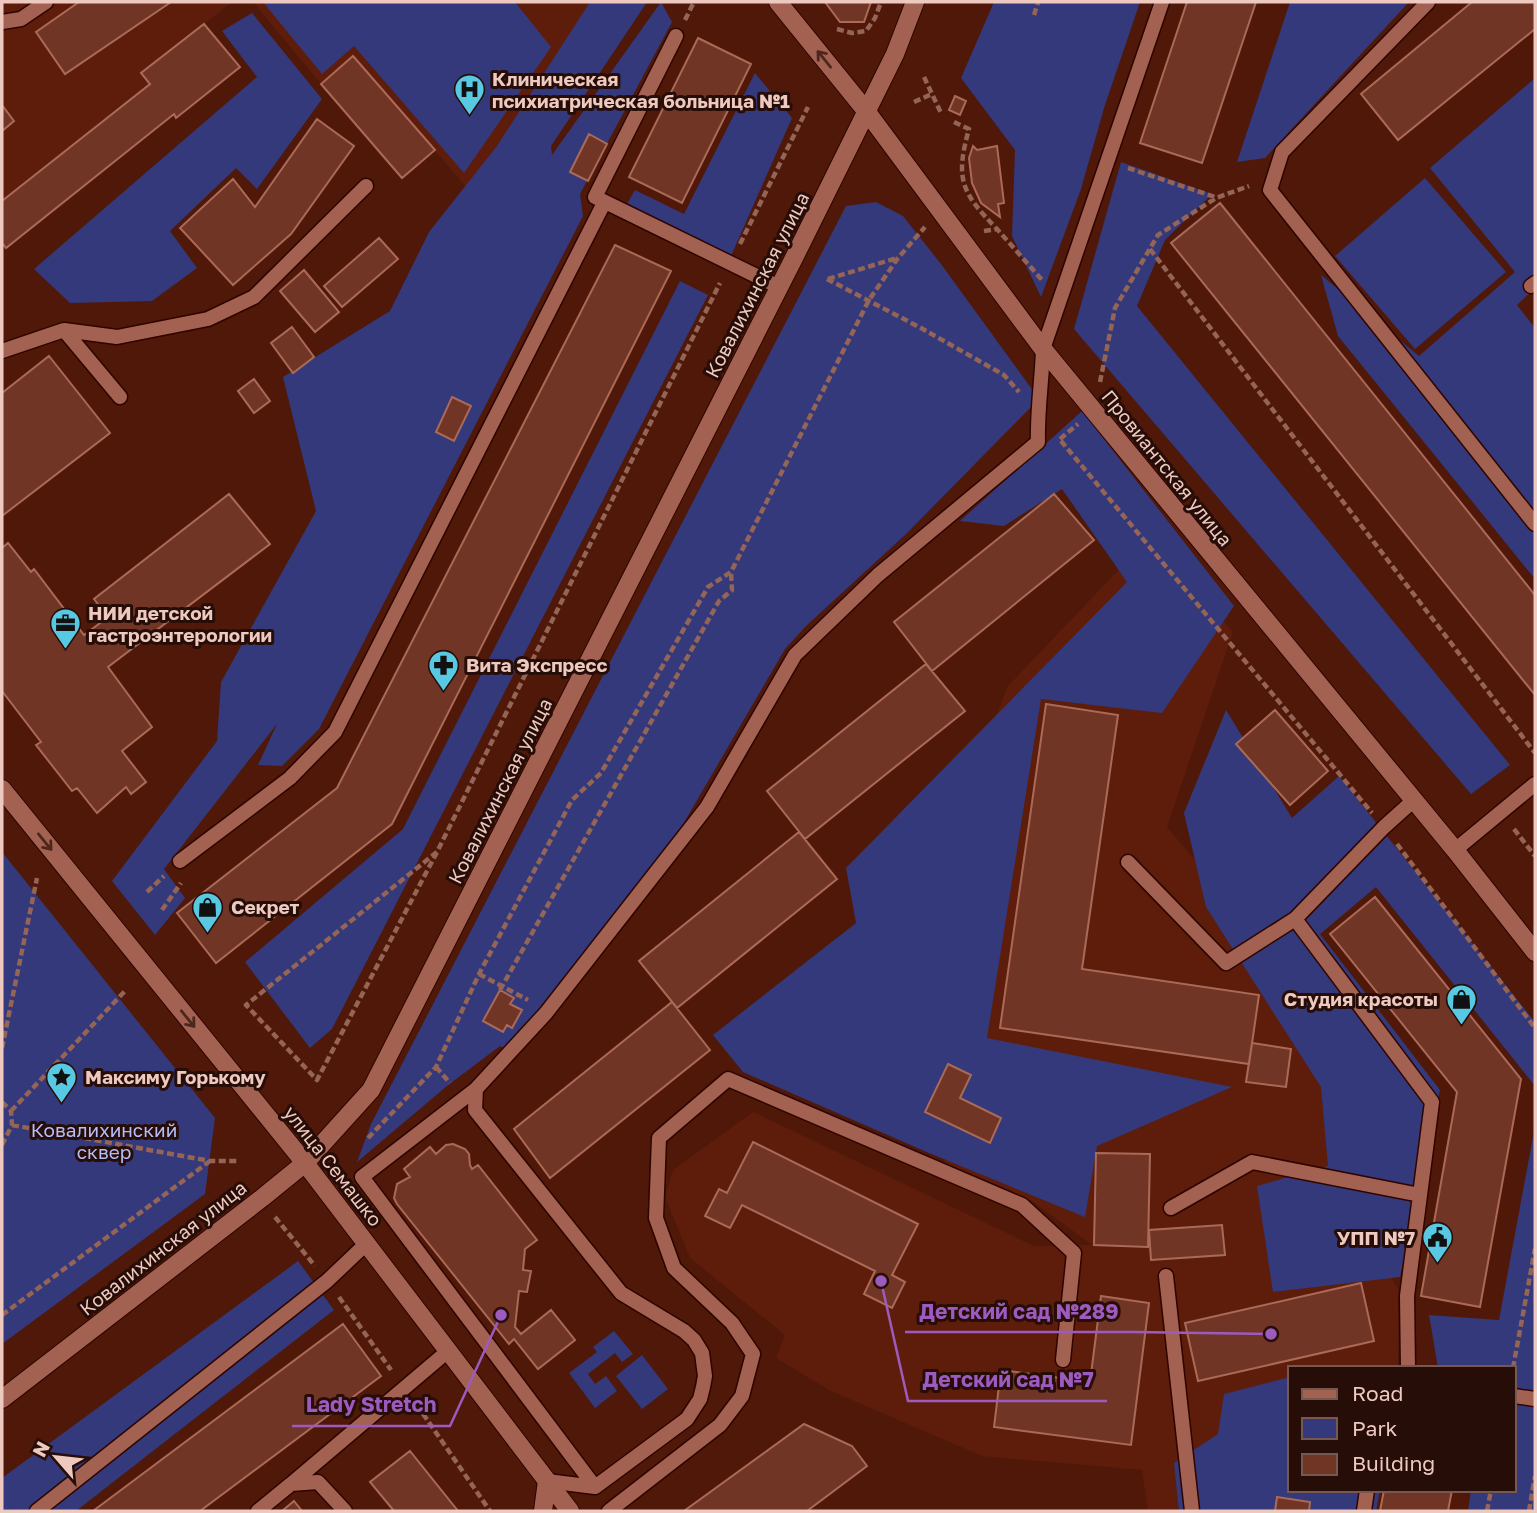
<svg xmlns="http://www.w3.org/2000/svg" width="1537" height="1513" font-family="'Golos Text',sans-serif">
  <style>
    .built { fill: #5e1d0b }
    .green { fill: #33397b }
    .building { fill: #703525; stroke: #ab6a58; stroke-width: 2 }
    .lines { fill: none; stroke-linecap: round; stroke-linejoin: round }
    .service-casing { stroke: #2e0400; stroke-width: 17 }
    .minor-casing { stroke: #2e0400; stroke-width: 20 }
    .tertiary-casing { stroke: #2e0400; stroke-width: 20 }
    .path { stroke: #946457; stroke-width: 4.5; stroke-dasharray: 7 3.5; stroke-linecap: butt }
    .service { stroke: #a36251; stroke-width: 14 }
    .minor { stroke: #a36251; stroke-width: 18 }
    .tertiary { stroke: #a36251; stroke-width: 18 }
    .oneway { stroke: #4c271d }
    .labels { text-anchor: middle; stroke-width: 6; stroke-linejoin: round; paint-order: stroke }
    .poi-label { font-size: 19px; font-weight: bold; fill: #eec9bf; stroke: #260d07; text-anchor: start }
    .street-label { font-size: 19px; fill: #eec9bf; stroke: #260d07 }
    .park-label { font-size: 19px; fill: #b3befb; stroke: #260d07 }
    .leader { fill: none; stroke: #9e5bbf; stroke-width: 2.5 }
    .callout-dot { fill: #9e5bbf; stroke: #260d07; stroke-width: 2.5 }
    .callout-label { font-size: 21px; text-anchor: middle; font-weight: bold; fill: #9e5bbf; stroke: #260d07; stroke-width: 6; stroke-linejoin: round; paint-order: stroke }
  </style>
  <rect width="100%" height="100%" fill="#501808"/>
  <path class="built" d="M2 2H232L142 73 150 84 2 201Z
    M253 2H615L475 197 353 56 321 84Z
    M1151 536 1233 632 1167 827 1278 957 1329 1082 1341 1205 1398 1288V1366L1290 1368V1453L1261 1511H1148L1142 1470 982 1456 831 1391 776 1358 785 1335 690 1258 665 1197 673 1170 753 1112 1034 1246 1092 1245 1032 1201 943 1164 960 1129 874 1026 1008 686Z"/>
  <path class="green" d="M263 2H515L551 47 464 173 354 46 322 74Z
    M590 2H647L551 146 552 155 661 2 672 22 580 194 583 216 319 729 282 766 258 765 277 724 164 869 185 898 155 935 112 881 217 741 221 682 316 511 283 377 390 311 429 232 497 146Z
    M994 2H1140L1105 105 1081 189 1041 297 1012 236 1015 150 961 78Z
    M1290 2H1409L1265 158 1237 162Z
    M252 13 322 99 257 189 236 168 170 231 197 268 152 301 70 303 34 269 257 77 222 31Z
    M755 73 792 118 731 256 627 204 635 190 684 214Z
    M1535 78V288L1517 305 1535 328V579L1338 336 1321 275 1419 356 1515 272 1430 168Z
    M1121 162 1212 194 1165 240 1137 306 1510 765 1471 794 1074 329Z
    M1425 178 1506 272 1415 349 1335 256Z
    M876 202 903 216 941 264 1039 399 906 534 806 626 785 649 668 850 507 1050 500 1046 447 1086 357 1162 371 1124 846 206Z
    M680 281 708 295 332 1029 310 1048 245 962 403 829Z
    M1082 411 1234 606 1162 713 1041 699 987 1038 1232 1087 1097 1146 1085 1217 929 1153 743 1072 713 1035 856 923 846 868 1127 582 1062 489 1004 526 960 521Z
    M1226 710 1292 818 1339 776 1535 1022V1086L1376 887 1320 934 1440 1090 1400 1277 1273 1292 1257 1186 1328 1166 1321 1087 1206 907 1184 813Z
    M2 852 215 1118 205 1194 2 1344Z
    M1535 1126V1511H1468L1471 1490H1514V1368H1438L1429 1315 1499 1320Z
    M298 1261 334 1310 76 1511 2 1509V1478Z
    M614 1331 633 1354 622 1362 615 1353 588 1374 595 1384 606 1376 617 1391 595 1408 569 1373 597 1352 593 1347Z
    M642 1355 668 1389 642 1409 616 1376Z
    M1290 1377V1490H1380L1376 1511H1179L1174 1463 1218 1434 1224 1394Z"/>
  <path class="building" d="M79 2H171L65 74 36 32Z
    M825 2H871L864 22H840Z
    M1187 2H1256L1202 163 1140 143Z
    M1472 2H1535V29L1398 140 1361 94Z
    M204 24 240 67 176 118 174 114 6 248 2 243V201L150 84 141 73Z
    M698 38 751 64 682 203 629 177Z
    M353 56 435 150 402 178 321 84Z
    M955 96 966 101 960 115 949 110Z
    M2 105 14 121 2 131Z
    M317 119 354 146 291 234 233 285 180 228 233 179 255 207Z
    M589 134 607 144 588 181 570 172Z
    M973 146 977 150 997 146 1004 203 998 204 1000 217 981 203 972 183 969 158Z
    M1220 203 1535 595V695L1171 243Z
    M379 238 398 259 342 307 324 286Z
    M615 245 671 271 392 824 216 963 177 913 337 788Z
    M304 270 339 312 315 332 280 291Z
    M292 327 314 357 293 373 271 343Z
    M49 356 110 433 2 516V393Z
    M254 379 270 401 254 413 238 391Z
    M452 397 471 406 454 441 436 432Z
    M229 494 270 544 108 667 152 727 122 751 146 782 131 794 126 787 97 813 77 788 72 791 36 745 41 742 2 691V548L8 543 31 572 34 569 84 635 108 617 94 599Z
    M1054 494 1094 540 932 671 894 622Z
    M926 664 965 711 805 839 767 791Z
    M1046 704 1118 715 1082 969 1259 995 1249 1064 1000 1028Z
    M1275 710 1328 771 1290 805 1236 744Z
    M799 832 837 879 677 1008 639 961Z
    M1375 897 1521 1079 1480 1307 1421 1296 1457 1092 1330 934Z
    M500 990 514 998 510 1004 522 1010 512 1028 507 1025 503 1032 483 1021Z
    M672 1002 710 1050 550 1178 514 1129Z
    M1252 1043 1291 1049 1286 1087 1246 1082Z
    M948 1064 971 1075 960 1098 1001 1118 990 1143 925 1112Z
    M753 1142 918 1224 892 1275 905 1282 892 1308 864 1294 875 1271 742 1205 730 1228 705 1216 719 1189 727 1193Z
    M453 1144 465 1149 469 1154 470 1165 472 1169 478 1165 537 1240 525 1249 523 1270 531 1271 527 1292 519 1291 515 1327 521 1334 551 1310 575 1340 538 1369 514 1339 509 1344 397 1204 394 1198 397 1184 410 1177 404 1169 430 1147 436 1154 446 1145Z
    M1096 1153 1150 1154 1148 1247 1094 1245Z
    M1222 1225 1225 1255 1151 1260 1149 1230Z
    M1361 1283 1374 1341 1198 1381 1185 1323Z
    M1101 1296 1149 1303 1131 1445 994 1427 1001 1370 1090 1382Z
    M343 1324 381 1376 200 1511H93Z
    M804 1424 852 1446 867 1466 807 1511H684Z
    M410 1451 458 1511H394L370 1482Z
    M1384 1490H1452L1448 1511H1380Z
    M1277 1497 1310 1502 1309 1511H1275Z
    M294 1501 302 1511H282Z"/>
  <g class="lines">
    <defs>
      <path id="service" d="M1428 2 1282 152 1270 190 1535 524
        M2 22 21 19 46 2
        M676 36 595 197 779 287
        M1531 286 1535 283
        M64 330 120 397
        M2 351 64 330 117 337 208 319 254 297 366 186
        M1455 850 1535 784
        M180 861 290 778 335 732 604 203
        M1128 862 1226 963 1295 919
        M476 1089 362 1177 595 1487
        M1171 1208 1252 1162 1420 1195
        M1166 1276 1192 1511
        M1408 1368 1407 1296 1432 1102 1295 919 1384 827 1414 800
        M1514 1396 1535 1399
        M547 1481 595 1487 687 1419 700 1399 703 1387 705 1376 702 1353 694 1340 684 1331 621 1293 475 1110 476 1089 546 1013 707 807 795 655 878 575 1038 442C1037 411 1042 380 1043 349L1162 2
        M291 1484 448 1351
        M37 1511 327 1281 367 1243
        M258 1511 291 1484 318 1482 345 1511
        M609 1511 720 1425 742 1396 753 1354 732 1323 674 1268 656 1218 659 1138 728 1079 1022 1205 1074 1253 1063 1360
        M1364 1511 1367 1490"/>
      <path id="minor" d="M778 2 867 112 1043 349 1455 850 1535 952
        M543 1511 547 1481"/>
      <path id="tertiary" d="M2 789 305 1163 570 1511
        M2 1399 262 1198 305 1163 371 1090 792 262 895 54 915 2"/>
    </defs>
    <use href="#service" class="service-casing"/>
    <use href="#minor" class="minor-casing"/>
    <use href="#tertiary" class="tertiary-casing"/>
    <path class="path" d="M1034 15 1038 2
      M685 20 694 2
      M837 29 852 33 866 31 875 18 881 2
      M924 77 941 113
      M914 102 932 94
      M954 122 969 129C955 179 961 192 997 229
      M1128 168 1215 197
      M984 231 997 229 1043 281
      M740 244 808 107
      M1150 249 1535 753
      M827 279 921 328 1004 375 1019 392
      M828 279 897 258
      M1100 382 1115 308 1158 235 1216 198 1249 186
      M1060 439 1078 424
      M1061 441 1372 813
      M1514 829 1535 856
      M1397 844 1535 1028
      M437 852 246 1005 317 1080 437 852 720 283
      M147 892 164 876
      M162 910 181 883
      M479 974 528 1000
      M500 990 719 601 732 590 731 572
      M2 1048 37 878
      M436 1067 450 1083
      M2 1102 11 1111 12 1125 2 1145
      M11 1111 125 991
      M12 1125 210 1161H238
      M368 1138 436 1067 479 974 572 800 601 773 708 587 731 572 869 300 898 258 925 227
      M275 1217 315 1266
      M339 1297 391 1370
      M2 1315 210 1161
      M1513 1368 1535 1249
      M417 1405 490 1511
      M1487 1511 1491 1490
      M1529 1511 1535 1476"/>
    <use href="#service" class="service"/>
    <use href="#minor" class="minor"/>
    <use href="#tertiary" class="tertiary"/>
  </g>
  <defs><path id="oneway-shaft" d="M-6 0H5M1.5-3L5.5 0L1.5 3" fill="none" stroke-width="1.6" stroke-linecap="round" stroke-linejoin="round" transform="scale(1.75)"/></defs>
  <g class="oneway">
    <use href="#oneway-shaft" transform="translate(824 59) rotate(-129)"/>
    <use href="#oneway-shaft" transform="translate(45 842) rotate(51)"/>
    <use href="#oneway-shaft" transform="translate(188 1019) rotate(51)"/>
  </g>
  <defs>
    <symbol id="hospital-pin" viewBox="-11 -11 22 30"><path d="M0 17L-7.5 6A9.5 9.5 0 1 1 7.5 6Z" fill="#58c9e3" stroke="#260d07"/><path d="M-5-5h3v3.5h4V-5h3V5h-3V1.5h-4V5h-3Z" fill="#111"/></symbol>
    <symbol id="office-pin" viewBox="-11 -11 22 30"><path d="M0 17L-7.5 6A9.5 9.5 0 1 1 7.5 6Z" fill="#58c9e3" stroke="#260d07"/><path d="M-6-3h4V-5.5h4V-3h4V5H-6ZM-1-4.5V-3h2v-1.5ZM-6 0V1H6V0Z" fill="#111"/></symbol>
    <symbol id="pharmacy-pin" viewBox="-11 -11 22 30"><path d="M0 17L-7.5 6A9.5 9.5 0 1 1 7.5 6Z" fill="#58c9e3" stroke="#260d07"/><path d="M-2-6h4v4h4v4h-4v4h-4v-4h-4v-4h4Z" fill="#111"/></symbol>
    <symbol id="shop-pin" viewBox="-11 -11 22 30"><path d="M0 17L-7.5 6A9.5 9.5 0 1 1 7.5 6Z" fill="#58c9e3" stroke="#260d07"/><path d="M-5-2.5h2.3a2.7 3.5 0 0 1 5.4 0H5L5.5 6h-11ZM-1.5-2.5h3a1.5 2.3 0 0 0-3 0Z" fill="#111"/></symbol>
    <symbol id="sight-pin" viewBox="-11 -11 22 30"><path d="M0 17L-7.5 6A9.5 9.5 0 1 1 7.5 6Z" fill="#58c9e3" stroke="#260d07"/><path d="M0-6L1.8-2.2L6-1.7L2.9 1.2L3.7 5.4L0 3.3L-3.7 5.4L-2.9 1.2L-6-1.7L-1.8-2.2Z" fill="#111"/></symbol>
    <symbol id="civic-pin" viewBox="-11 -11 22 30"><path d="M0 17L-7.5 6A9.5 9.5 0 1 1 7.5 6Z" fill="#58c9e3" stroke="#260d07"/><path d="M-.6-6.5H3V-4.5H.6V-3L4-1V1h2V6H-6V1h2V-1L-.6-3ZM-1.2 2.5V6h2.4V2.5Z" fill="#111"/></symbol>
  </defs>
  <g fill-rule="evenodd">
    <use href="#hospital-pin" x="452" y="72" width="35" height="47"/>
    <use href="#office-pin" x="48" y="606" width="35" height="47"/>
    <use href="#pharmacy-pin" x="426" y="648" width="35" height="47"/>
    <use href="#shop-pin" x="190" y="890" width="35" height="47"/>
    <use href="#shop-pin" x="1444" y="982" width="35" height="47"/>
    <use href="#sight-pin" x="44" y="1060" width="35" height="47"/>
    <use href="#civic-pin" x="1420" y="1220" width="35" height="47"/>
  </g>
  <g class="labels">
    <g class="poi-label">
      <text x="492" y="86">Клиническая<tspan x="492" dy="22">психиатрическая больница №1</tspan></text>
      <text x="88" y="620">НИИ детской<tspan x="88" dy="22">гастроэнтерологии</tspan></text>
      <text x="466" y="672">Вита Экспресс</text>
      <text x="231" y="914">Секрет</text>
      <text x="1438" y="1006" text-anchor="end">Студия красоты</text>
      <text x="85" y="1084">Максиму Горькому</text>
      <text x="1415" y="1245" text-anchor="end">УПП №7</text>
    </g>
    <g class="street-label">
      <text transform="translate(757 285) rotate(-63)" y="7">Ковалихинская улица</text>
      <text transform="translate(1167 468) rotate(51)" y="7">Провиантская улица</text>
      <text transform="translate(500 791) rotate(-63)" y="7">Ковалихинская улица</text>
      <text transform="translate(333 1166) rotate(52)" y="7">улица Семашко</text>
      <text transform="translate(163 1248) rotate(-38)" y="7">Ковалихинская улица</text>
    </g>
    <g class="park-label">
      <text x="104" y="1137">Ковалихинский<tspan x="104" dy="22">сквер</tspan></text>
    </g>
  </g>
  <path class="leader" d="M1271 1334L1133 1332H905M881 1281L908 1401H1107M501 1315L450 1426H292"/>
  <g class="callout-dot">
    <circle cx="1271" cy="1334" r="7"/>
    <circle cx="881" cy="1281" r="7"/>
    <circle cx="501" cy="1315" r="7"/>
  </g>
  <g class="callout-label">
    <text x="1019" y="1319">Детский сад №289</text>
    <text x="1008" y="1387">Детский сад №7</text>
    <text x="371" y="1412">Lady Stretch</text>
  </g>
  <rect width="1537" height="1513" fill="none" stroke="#eec9bf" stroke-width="7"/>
  <rect x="1288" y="1366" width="228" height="126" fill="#260d07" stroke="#765851" stroke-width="2"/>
  <rect x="1302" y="1389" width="35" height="10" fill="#a36251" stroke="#765851" stroke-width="2"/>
  <text x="1352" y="1401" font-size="21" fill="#eec9bf">Road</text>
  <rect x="1302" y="1418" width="35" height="21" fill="#33397b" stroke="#765851" stroke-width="2"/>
  <text x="1352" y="1436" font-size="21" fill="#eec9bf">Park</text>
  <rect x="1302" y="1454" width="35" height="21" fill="#703525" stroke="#765851" stroke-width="2"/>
  <text x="1352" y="1471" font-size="21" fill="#eec9bf">Building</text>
  <g transform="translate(56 1457) rotate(298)" stroke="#260d07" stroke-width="5" paint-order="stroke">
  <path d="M0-5L12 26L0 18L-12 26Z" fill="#eec9bf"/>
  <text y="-10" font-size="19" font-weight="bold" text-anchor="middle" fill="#eec9bf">N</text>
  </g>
</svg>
